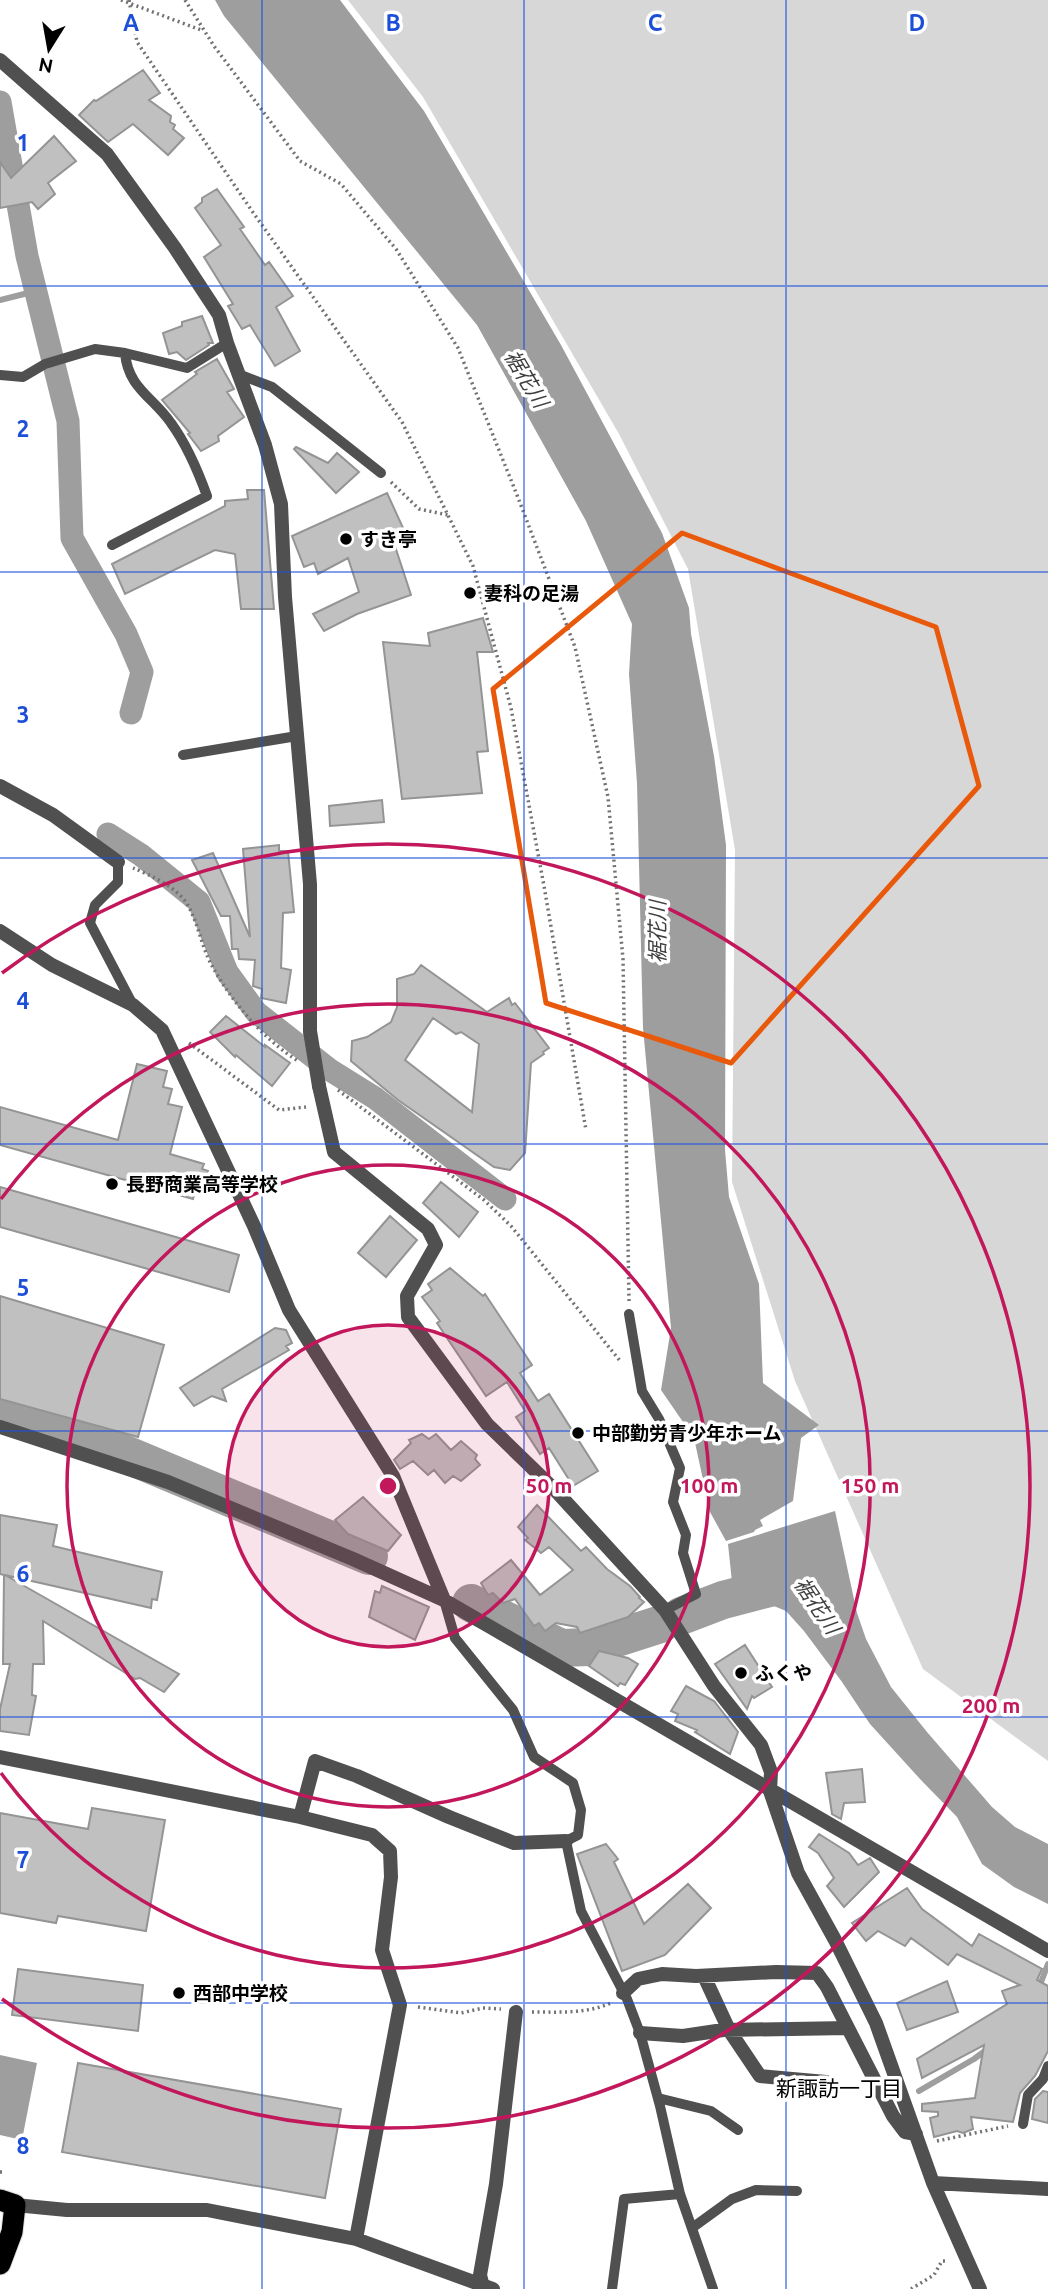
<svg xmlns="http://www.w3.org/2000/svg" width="1048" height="2289" font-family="Ubuntu,'Noto Sans JP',sans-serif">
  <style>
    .green { fill: #d7d7d7 }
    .water { fill: #9e9e9e }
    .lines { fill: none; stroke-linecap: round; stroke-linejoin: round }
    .stream { stroke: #9e9e9e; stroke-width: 6 }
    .canal { stroke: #9e9e9e; stroke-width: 23 }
    .river { stroke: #9e9e9e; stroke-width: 38 }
    .building { fill: #c0c0c0; stroke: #949494; stroke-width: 2; fill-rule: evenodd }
    .highway-casing { stroke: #dbdbdb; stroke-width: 23 }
    .path { stroke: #727272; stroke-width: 3.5; stroke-dasharray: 2 3.5; stroke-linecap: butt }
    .lane { stroke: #505050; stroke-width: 10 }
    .street { stroke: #505050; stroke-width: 14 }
    .highway { stroke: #000; stroke-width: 21 }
    .street-bridge { stroke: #505050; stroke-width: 14 }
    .marked { fill: none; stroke: #e8590c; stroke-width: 5; stroke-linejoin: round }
    .grid { fill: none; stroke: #1d4ed8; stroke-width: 2; stroke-opacity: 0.55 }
    .ring { fill: none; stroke: #c2185b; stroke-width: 3.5 }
    .poi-dot { fill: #000; stroke: #fff; stroke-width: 2.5 }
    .labels { text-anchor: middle; stroke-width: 7; stroke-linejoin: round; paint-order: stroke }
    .poi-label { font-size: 19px; font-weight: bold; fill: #000; stroke: #fff; text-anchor: start }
    .water-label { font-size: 21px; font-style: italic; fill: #3f3f3f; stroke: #fff }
    .neighbourhood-label { font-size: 21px; fill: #000; stroke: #fff }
    .grid-label { font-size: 23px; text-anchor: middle; font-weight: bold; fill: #1d4ed8; stroke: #fff; stroke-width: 7; stroke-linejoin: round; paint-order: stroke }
    .centre { fill: #c2185b; stroke: #fff; stroke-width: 3.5 }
    .ring-label { font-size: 21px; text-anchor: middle; font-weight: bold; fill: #c2185b; stroke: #fff; stroke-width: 7; stroke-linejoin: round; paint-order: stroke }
  </style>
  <rect width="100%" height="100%" fill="#fff"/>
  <path class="green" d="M348 0H1048V1761L923 1669 795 1381 732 1182 735 850 688 569 619 434 423 97Z"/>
  <path class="water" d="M215 0H340L424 111 561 345 662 533 689 608 691 634 714 756 726 845 725 1150 729 1197 759 1284 763 1383 819 1425 801 1438 793 1501 760 1520 763 1526 755 1530 754 1532 726 1541 710 1512 694 1438 661 1390 671 1328 643 1028 637 783 629 674 632 624 586 521 477 325 224 16Z
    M835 1511 857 1613 866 1639 891 1687 927 1732 992 1807 1015 1827 1048 1844V1904L1014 1887 982 1864 957 1817 920 1779 870 1724 842 1682 804 1631 786 1611 769 1604 748 1602 732 1582 728 1544Z
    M0 2055 37 2063 22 2140 0 2135Z"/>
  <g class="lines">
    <path class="stream" d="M0 300 36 291
      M1038 1990 1048 1964
      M919 2091 974 2059 989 2048"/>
    <path class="canal" d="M0 102 27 256 68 421 72 538 126 634 142 672 131 713
      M108 834 141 855 199 902 227 972 256 1012 330 1070 375 1098 505 1199"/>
    <path class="river" d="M0 1413 113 1449 369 1556
      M471 1603 561 1648 589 1647 661 1624
      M681 1616 723 1600 793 1582"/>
  </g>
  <path class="building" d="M143 70 160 93 149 100 171 116 170 122 175 125 173 129 184 138 168 155 133 124 108 142 79 115 94 100 96 101Z
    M54 136 76 161 48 183 55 194 38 209 32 202 0 208V162L11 178Z
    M217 189 244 227 240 229 265 265 269 262 293 296 276 307 300 351 275 366 250 325 242 329 228 306 233 304 204 257 221 245 195 208 202 202V198Z
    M202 316 213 343H208L209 345 186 360 177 352 169 354 163 333 182 326V322Z
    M217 359 234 389 227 392 244 417 218 436 219 441 201 451 188 434 190 433 162 400 197 374 195 372Z
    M296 447 328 463 337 453 359 472 336 493 294 449Z
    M247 490H264L274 609H241L235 554 215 550 125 594 112 564 225 506V501L248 499Z
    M387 493 404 530 392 537 411 595 357 614 324 631 313 614 359 592 348 558 318 574 314 563 304 567 292 536Z
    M483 618 493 652H477L488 751 477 752 482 793 402 799 383 642 430 646 428 633Z
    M382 800 384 822 330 826 329 806Z
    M279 845V851H288L294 912 283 913 281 968 291 970 286 1003 261 998 262 989 253 986 255 960 239 959 238 949H232L230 916H221L192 860 213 853 250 937 243 849Z
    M421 965 487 1012 509 998 512 1005 515 1003 549 1048 543 1052 544 1054 531 1063 525 1153 510 1170 494 1167 398 1100 351 1061 352 1041 367 1037 391 1022 397 1007V979L414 974ZM433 1018 456 1034 461 1032 479 1044 472 1112 405 1060Z
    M226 1016 265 1047V1045L290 1063 272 1086 236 1055 235 1057 210 1032Z
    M137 1064 167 1071 163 1087 172 1089 168 1104 182 1107 170 1154 204 1164 202 1169 208 1171 201 1194 195 1192 193 1199 0 1145V1107L118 1140Z
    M441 1182 478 1212 459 1237 423 1203Z
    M0 1187 239 1255 229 1292 0 1227Z
    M390 1216 417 1240 386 1277 358 1253Z
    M450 1268 483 1296 485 1294 532 1365 520 1373 538 1401 549 1394 598 1471 573 1486 549 1448 540 1454 516 1417 525 1411 507 1382 486 1396 437 1323 440 1321 422 1297 432 1290 428 1284Z
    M0 1296 164 1345 138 1437 0 1399Z
    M275 1328 286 1330 292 1343 286 1346 289 1350 222 1389 226 1401 212 1396 194 1406 180 1388Z
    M422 1434 429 1439 436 1434 451 1450 461 1441 477 1455 475 1459 480 1465 461 1481 453 1476 445 1483 434 1470 428 1475 413 1461 400 1469 394 1460 411 1443 409 1440Z
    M363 1497 401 1535 388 1551 348 1534 335 1520Z
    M537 1505 581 1551 586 1547 607 1569 630 1586 640 1597 639 1598 644 1602 628 1617 580 1633 577 1627 556 1623 545 1631 539 1623 534 1626 515 1599 503 1603 493 1593 488 1595 481 1583 511 1560 540 1595 573 1570 549 1547 541 1553 525 1540 528 1538 518 1527Z
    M0 1515 57 1525 53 1546 162 1572 157 1600 152 1599 151 1608 5 1575 179 1674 164 1692 140 1678 135 1679 43 1621 44 1664H33L32 1695 36 1696 29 1735 0 1731V1709L10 1664H3L4 1575 0 1574Z
    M382 1586 429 1607 415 1640 369 1617 375 1591 380 1593Z
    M745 1645 772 1687 754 1698 752 1696 747 1709 715 1664Z
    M599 1651 628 1658 638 1664 625 1685 620 1683 618 1686 589 1666Z
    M686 1686 714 1701 738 1732 730 1754 695 1732 697 1730 675 1721 678 1714 671 1711Z
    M862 1769 865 1802 844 1803 841 1819 832 1814 826 1773Z
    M92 1808 165 1820 146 1931 58 1916 56 1923 0 1913V1813L88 1829Z
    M819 1834 849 1853 858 1865 870 1858 879 1872 844 1907 827 1886 834 1878 818 1853 809 1847Z
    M606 1844 618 1859 614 1862 644 1924 688 1884 711 1908 665 1955 622 1971 577 1854Z
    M907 1888 922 1909 972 1946 979 1934 1042 1969 1037 1980 1048 1986V2051L1035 2076 1020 2093 1013 2122 971 2117 973 2129 963 2133 957 2131 934 2137 930 2118 938 2116V2112L922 2111V2104L975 2098 984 2045 922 2078 917 2059 1007 2004 1002 1991 1020 1985 957 1954 948 1965 911 1938 905 1946 878 1931 866 1941 852 1923Z
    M18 1969 143 1985 138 2031 12 2015Z
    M947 1981 958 2012 907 2030 897 2003Z
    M78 2063 341 2109 325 2198 62 2152Z
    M1043 2091 1048 2092V2123L1032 2119 1035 2099Z"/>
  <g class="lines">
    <defs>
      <path id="highway" d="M0 2200 15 2205 12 2232 0 2264"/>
    </defs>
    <use href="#highway" class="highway-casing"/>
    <path class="path" d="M121 0 201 30
      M129 0 137 42 252 211 402 422 473 566 511 708 544 886 586 1130
      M185 0 214 46 300 161 341 184 396 249 458 348 517 495 575 647 608 797 623 959 629 1301
      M391 482 419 509 448 515
      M133 868C150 875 177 887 187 904 198 922 201 945 211 964 231 1001 262 1038 298 1061
      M189 1043 279 1110 306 1107
      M338 1090 484 1200 511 1226 621 1362
      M418 2007 461 2013 483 2008 501 2009
      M532 2012C559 2012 586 2014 611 2003
      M937 2141 1008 2126
      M0 2172H2
      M911 2289 934 2275 942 2261H948"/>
    <path class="lane" d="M238 374 272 387 381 473
      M0 375 23 377 45 364 95 349 125 353 187 368 227 343
      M112 545 207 496C198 471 187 445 171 423 153 397 128 388 125 353
      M183 755 297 736
      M118 862V882L95 905 90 923 133 1005
      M629 1314 642 1391 659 1419 680 1468 673 1502 686 1535 683 1553 696 1594 665 1610
      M444 1600 455 1638 513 1710 534 1757 573 1783 581 1810 578 1835 566 1841 581 1911 627 1999 640 2033 660 2106 680 2194 713 2289
      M658 2098 711 2111 738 2130
      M1023 2124 1028 2095 1043 2079 1048 2066
      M692 2228 732 2199 756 2190 797 2191
      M612 2289 624 2199 680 2194"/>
    <path class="street" d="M0 60 107 154 175 248 219 315 227 343 265 445 281 504 285 597 310 884V1031
      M0 786 53 815 118 862
      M0 931 52 965 133 1005 162 1030 254 1226 289 1310 393 1476 444 1600
      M319 1086 334 1152 428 1229 436 1245 407 1296 408 1317 487 1424 556 1491 665 1610 714 1686 761 1745 771 1772 770 1791 798 1873 835 1940 876 2023 933 2183 980 2289
      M0 1427 168 1482 353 1559 444 1600 1048 1951
      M0 1757 300 1817 372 1835 390 1851 391 1877 382 1950 400 2005 356 2239
      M300 1817 315 1761 357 1776 449 1817 514 1843 566 1841
      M704 1976 729 2030 760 2076 826 2082
      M623 1993 638 1979 662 1974 696 1976 776 1972 817 1973 827 1987 893 2116 905 2132 916 2134
      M640 2033 683 2036 723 2030 848 2028
      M933 2183 1048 2189
      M15 2205 67 2210H207L356 2239 493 2289
      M486 2288 482 2283 480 2275 496 2184 516 2012"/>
    <use href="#highway" class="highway"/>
    <path class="street-bridge" d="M310 1031 319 1086"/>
  </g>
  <path class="marked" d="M682 533 936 627 979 786 731 1063 546 1003 493 689Z"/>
  <path class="grid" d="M262 0V2289M524 0V2289M786 0V2289M0 286H1048M0 572H1048M0 858H1048M0 1144H1048M0 1431H1048M0 1717H1048M0 2003H1048"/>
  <circle cx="388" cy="1486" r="161" fill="#c2185b" fill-opacity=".12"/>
  <g class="ring">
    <circle cx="388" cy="1486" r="161"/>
    <circle cx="388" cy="1486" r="321"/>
    <path d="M1 1199A482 482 0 1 1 1 1773"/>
    <path d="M2 973A642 642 0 1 1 2 1999"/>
  </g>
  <g class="poi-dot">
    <circle cx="346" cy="539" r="7"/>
    <circle cx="470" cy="593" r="7"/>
    <circle cx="112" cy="1184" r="7"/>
    <circle cx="578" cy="1433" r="7"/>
    <circle cx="741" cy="1673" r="7"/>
    <circle cx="179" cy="1993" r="7"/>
  </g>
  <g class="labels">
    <g class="poi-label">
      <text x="360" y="546">すき亭</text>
      <text x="484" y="600">妻科の足湯</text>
      <text x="126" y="1191">長野商業高等学校</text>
      <text x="592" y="1440">中部勤労青少年ホーム</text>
      <text x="755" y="1680">ふくや</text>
      <text x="193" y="2000">西部中学校</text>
    </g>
    <g class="water-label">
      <text transform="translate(526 379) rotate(59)" y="7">裾花川</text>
      <text transform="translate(658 932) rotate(-90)" y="7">裾花川</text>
      <text transform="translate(817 1606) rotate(56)" y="7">裾花川</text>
    </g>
    <g class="neighbourhood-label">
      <text x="839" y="2096">新諏訪一丁目</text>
    </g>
  </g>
  <g class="grid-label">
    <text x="131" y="31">A</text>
    <text x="393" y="31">B</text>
    <text x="655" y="31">C</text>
    <text x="917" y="31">D</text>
    <text x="23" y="151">1</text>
    <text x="23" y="437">2</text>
    <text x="23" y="723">3</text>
    <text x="23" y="1009">4</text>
    <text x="23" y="1296">5</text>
    <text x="23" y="1582">6</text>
    <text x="23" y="1868">7</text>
    <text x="23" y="2154">8</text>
  </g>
  <circle cx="388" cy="1486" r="10" class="centre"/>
  <g class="ring-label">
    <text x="549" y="1493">50 m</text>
    <text x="709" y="1493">100 m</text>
    <text x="870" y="1493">150 m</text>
    <text x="991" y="1713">200 m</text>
  </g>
  <g transform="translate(49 49) rotate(191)" stroke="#ffffff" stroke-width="5" paint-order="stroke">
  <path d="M0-5L12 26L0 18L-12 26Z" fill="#000000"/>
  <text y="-10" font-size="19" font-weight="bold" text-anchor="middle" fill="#000000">N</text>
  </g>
</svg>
